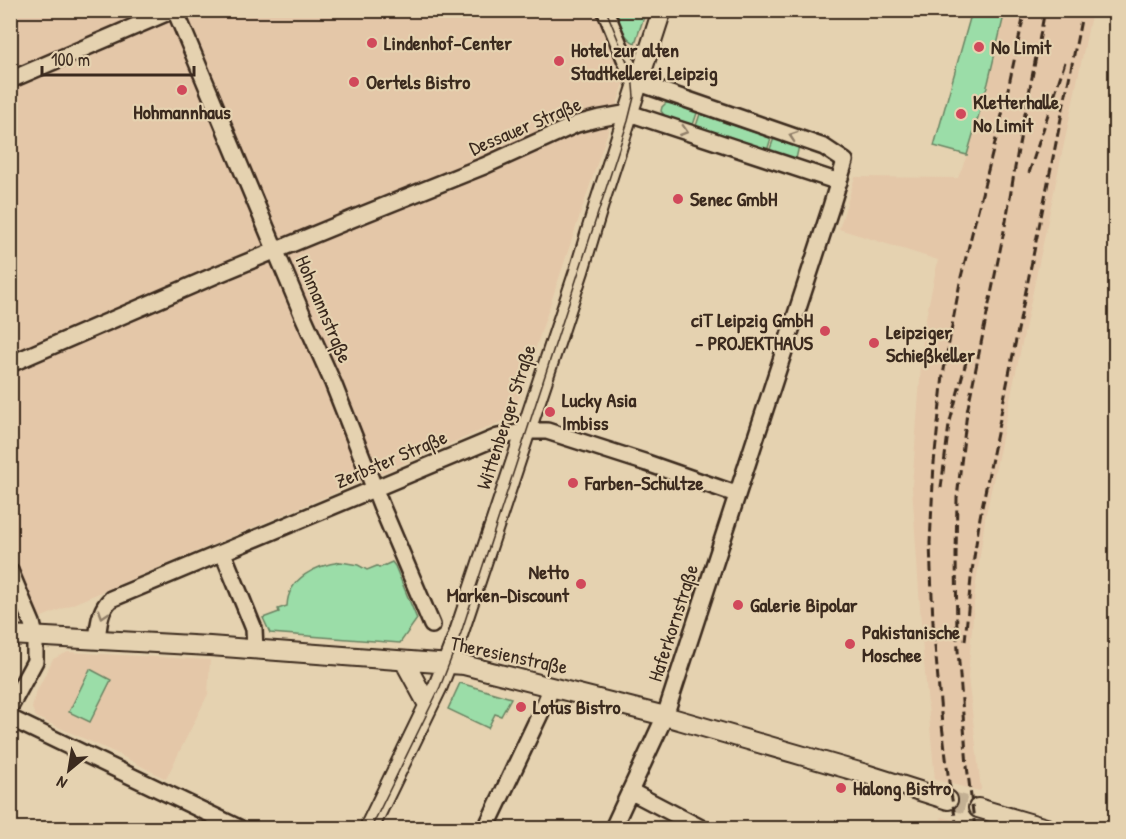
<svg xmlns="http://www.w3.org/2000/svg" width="1126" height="839" font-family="'Patrick Hand',sans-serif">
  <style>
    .built { fill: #e4c7a8 }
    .green { fill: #9bdda8; stroke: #6b8463; stroke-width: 1.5 }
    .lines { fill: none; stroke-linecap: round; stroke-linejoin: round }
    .major-tunnel { stroke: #c3b093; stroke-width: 18; stroke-dasharray: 18 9; stroke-linecap: butt }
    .minor-casing { stroke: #3b2a1e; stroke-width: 20 }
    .major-casing { stroke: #3b2a1e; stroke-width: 22 }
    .minor { stroke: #e5d2b0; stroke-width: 15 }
    .major { stroke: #e5d2b0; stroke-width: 18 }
    .tram { stroke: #3b2a1e; stroke-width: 1.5 }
    .rail { stroke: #3b2a1e; stroke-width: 3; stroke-dasharray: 9 4.5; stroke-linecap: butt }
    .oneway { stroke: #907e67 }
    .poi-dot { fill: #d1495b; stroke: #e5d2b0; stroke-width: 2 }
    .labels { text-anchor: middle; stroke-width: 4.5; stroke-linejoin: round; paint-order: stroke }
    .poi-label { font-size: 20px; font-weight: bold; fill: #3b2a1e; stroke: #e5d2b0; text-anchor: start }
    .street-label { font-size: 20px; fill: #3b2a1e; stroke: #e5d2b0 }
  </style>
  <rect width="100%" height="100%" fill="#e5d2b0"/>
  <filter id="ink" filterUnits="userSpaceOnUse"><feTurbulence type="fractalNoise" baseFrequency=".0167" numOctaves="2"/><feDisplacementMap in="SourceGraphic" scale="12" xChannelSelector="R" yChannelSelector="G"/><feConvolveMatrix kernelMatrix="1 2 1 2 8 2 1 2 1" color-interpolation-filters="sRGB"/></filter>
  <g filter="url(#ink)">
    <path class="built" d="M10 11H648L514 413 509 418 487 428 40 618 10 548Z
      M1005 11H1092L985 519 975 591 968 677 981 789 980 791 935 780 923 652 912 486 924 327 938 260 839 229 855 177 958 178 967 155 988 83Z
      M68 652 210 660 208 694 166 779 116 753 36 717 32 708 35 695 53 659Z
      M942 817 986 828H937Z"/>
    <path class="green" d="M615 11H646L635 43C623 38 620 22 615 11Z
      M972 11H1005L988 83 967 155 934 146Z
      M666 103 673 104 697 113 693 125 665 116 661 111 662 107Z
      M700 114 771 138 767 151 696 126Z
      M774 138 799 146 796 159H790L769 152Z
      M341 562 358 565 367 570 377 566 379 568 392 562 395 566 417 619 400 643 270 633 263 618 279 612 278 609 287 606C288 578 316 565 341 562Z
      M90 669 111 680 90 722 69 712Z
      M460 683 511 698 501 716 495 714 488 728 448 709Z"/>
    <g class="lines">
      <path class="major-tunnel" d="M948 800 978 808"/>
      <defs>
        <path id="minor" d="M175 10 303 316 333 383 381 505 432 625
          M605 10 637 88
          M10 80 173 10
          M10 364 216 275 352 219 484 166 577 124 596 119 629 113 839 182
          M223 553 254 629 255 650
          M10 571 32 623 35 636V661L10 707
          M97 640C99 625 99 610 111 599L498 437 527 431H547L647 463 736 494
          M10 718 239 828
          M630 791 701 828
          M486 828 542 710 552 687
          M613 828 665 716 831 207 845 161 824 147 639 83"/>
        <path id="major" d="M10 635 210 646 464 665 665 716 866 774 948 800
          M404 661 428 705
          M978 808 1046 828
          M369 828 438 686 458 635 579 271 600 201 662 10"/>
      </defs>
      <use href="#minor" class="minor-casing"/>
      <use href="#major" class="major-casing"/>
      <use href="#minor" class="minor"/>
      <use href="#major" class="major"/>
      <path class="tram" d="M371 828 440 687 461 633 628 121 634 97 632 74 606 10"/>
      <path class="rail" d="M1029 173 1065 62
        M941 488 949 425 966 362
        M965 641 971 578 980 517 1083 10
        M957 828 949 782 942 725 933 623 930 543 934 463 943 375 961 277 1005 103 1025 10
        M975 828 967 766 957 637 956 555 957 498 967 412 1006 221 1018 150 1045 10"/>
    </g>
    <defs><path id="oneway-chevron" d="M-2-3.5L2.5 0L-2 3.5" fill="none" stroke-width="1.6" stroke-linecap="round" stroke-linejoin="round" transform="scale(1.5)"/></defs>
    <g class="oneway">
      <use href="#oneway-chevron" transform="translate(684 131) rotate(18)"/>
      <use href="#oneway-chevron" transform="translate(793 136) rotate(-161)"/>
      <use href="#oneway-chevron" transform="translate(103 614) rotate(108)"/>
    </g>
  </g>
  <g class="poi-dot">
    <circle cx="372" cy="43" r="6"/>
    <circle cx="979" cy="47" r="6"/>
    <circle cx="559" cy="61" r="6"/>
    <circle cx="354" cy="82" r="6"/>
    <circle cx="182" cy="90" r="6"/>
    <circle cx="961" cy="114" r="6"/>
    <circle cx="678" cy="199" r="6"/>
    <circle cx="825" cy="331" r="6"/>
    <circle cx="874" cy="343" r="6"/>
    <circle cx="550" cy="412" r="6"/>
    <circle cx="573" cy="483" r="6"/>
    <circle cx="581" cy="584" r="6"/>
    <circle cx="738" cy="605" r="6"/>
    <circle cx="850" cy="644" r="6"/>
    <circle cx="521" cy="707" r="6"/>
    <circle cx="841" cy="788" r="6"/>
  </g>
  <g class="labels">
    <g class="poi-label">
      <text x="384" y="50">Lindenhof-Center</text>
      <text x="991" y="54">No Limit</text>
      <text x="571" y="57">Hotel zur alten<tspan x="571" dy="23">Stadtkellerei Leipzig</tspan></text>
      <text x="366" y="89">Oertels Bistro</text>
      <text x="973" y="109">Kletterhalle<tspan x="973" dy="23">No Limit</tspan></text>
      <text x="182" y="119" text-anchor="middle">Hohmannhaus</text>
      <text x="690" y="206">Senec GmbH</text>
      <text x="813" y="327" text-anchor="end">ciT Leipzig GmbH<tspan x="813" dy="23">- PROJEKTHAUS</tspan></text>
      <text x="886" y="339">Leipziger<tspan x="886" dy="23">Schießkeller</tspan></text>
      <text x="562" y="407">Lucky Asia<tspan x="562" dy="23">Imbiss</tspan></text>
      <text x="585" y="490">Farben-Schultze</text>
      <text x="569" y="579" text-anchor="end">Netto<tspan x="569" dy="23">Marken-Discount</tspan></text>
      <text x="750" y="612">Galerie Bipolar</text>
      <text x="862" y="639">Pakistanische<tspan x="862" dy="23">Moschee</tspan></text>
      <text x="533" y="714">Lotus Bistro</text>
      <text x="853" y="795">Halong Bistro</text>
    </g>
    <g class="street-label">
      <text transform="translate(525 126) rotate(-23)" y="7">Dessauer Straße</text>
      <text transform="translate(324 309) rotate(67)" y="7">Hohmannstraße</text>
      <text transform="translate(506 417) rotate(-72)" y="7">Wittenberger Straße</text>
      <text transform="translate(391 459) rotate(-23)" y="7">Zerbster Straße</text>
      <text transform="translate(673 623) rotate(-72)" y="7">Haferkornstraße</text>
      <text transform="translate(509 655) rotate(12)" y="7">Theresienstraße</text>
    </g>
  </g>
  <rect width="1126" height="839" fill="none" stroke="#e5d2b0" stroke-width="36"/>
  <rect x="18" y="18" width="1090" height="803" fill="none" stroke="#3b2a1e" stroke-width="2" filter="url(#ink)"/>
  <g transform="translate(69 770) rotate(210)" stroke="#e5d2b0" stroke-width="4.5" paint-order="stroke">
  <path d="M0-4.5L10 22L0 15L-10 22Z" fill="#3b2a1e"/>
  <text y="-9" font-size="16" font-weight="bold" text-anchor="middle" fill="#3b2a1e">N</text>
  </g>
  <path d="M42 66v9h152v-9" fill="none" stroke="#3b2a1e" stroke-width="3"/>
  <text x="51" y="66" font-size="18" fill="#3b2a1e" stroke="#e5d2b0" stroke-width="4.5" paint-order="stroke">100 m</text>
</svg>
